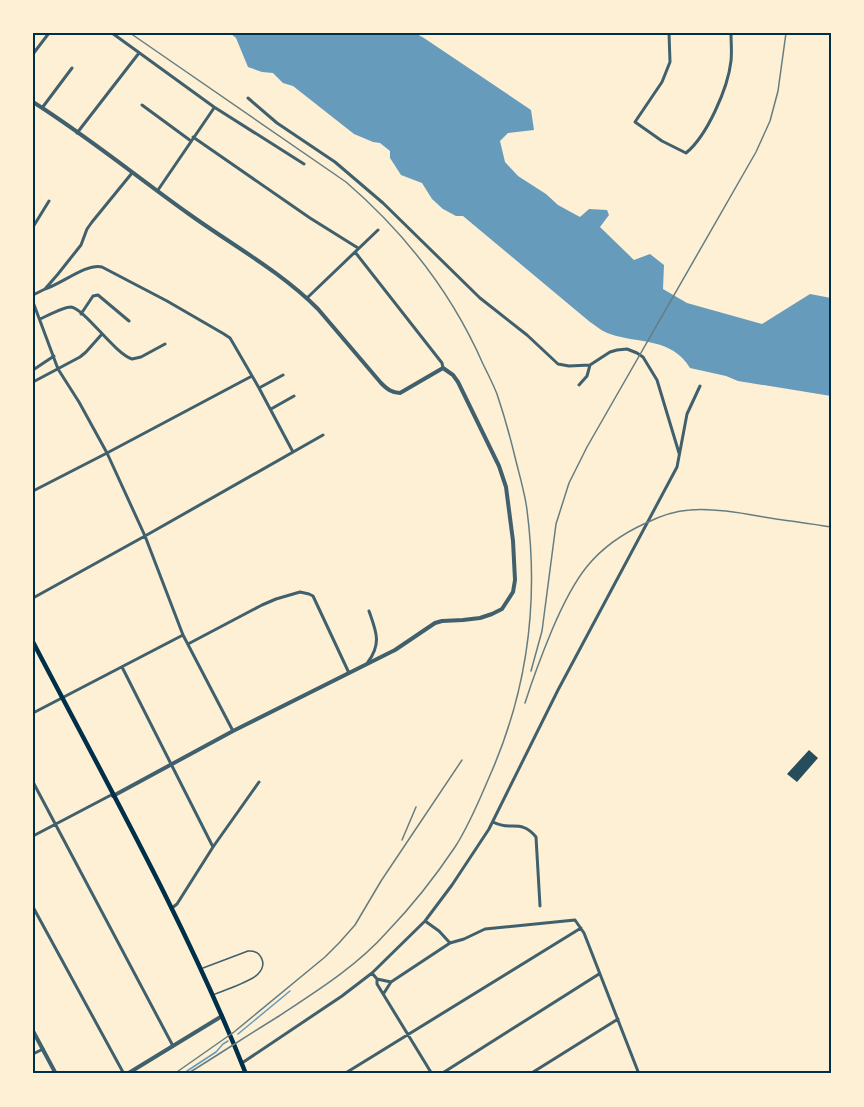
<svg xmlns="http://www.w3.org/2000/svg" width="864" height="1107" font-family="Mulish,sans-serif">
  <style>
    .water { fill: #669bbc }
    .lines { fill: none; stroke-linecap: round; stroke-linejoin: round }
    .stream { stroke: #669bbc; stroke-width: 1.5 }
    .building { fill: #264d5e }
    .service { stroke: #3f606c; stroke-width: 1.5 }
    .minor { stroke: #3f606c; stroke-width: 3 }
    .tertiary { stroke: #3f606c; stroke-width: 4 }
    .secondary { stroke: #003049; stroke-width: 4.5 }
    .rail { stroke: #657d81; stroke-width: 1.5 }
    .neatline { fill: none; stroke: #003049; stroke-width: 2 }
  </style>
  <rect width="100%" height="100%" fill="#fdf0d5"/>
  <path class="water" d="M230 33H415L424 38 531 110 534 130 508 133 500 141 505 162 518 176 546 194 558 205 580 217 589 209 607 210 609 215 600 227 634 260 650 254 664 265 663 289 687 303 762 324 810 294 831 298V396L738 381 726 376 690 368C671 337 639 344 610 334 603 332 596 326 590 322L463 216H456L443 209 432 199 422 183 401 175 390 158V151L380 143 373 142 354 134 293 86 283 83 273 73 262 72 248 67 236 38Z"/>
  <g class="lines">
    <path class="stream" d="M238 1034 290 991
      M187 1071 216 1052 223 1044 228 1041"/>
  </g>
  <path class="building" d="M809 750 818 758 797 782 787 774Z"/>
  <g class="lines">
    <path class="service" d="M203 968 248 951C261 950 268 964 258 974 251 982 224 990 213 995"/>
    <path class="minor" d="M112 33 214 107 304 164
      M669 33 670 62 662 82 635 122 662 141 686 153C707 136 728 88 731 61 732 52 731 42 731 33
      M33 54 49 33
      M248 98 277 123 335 162 383 203 480 298 527 335 558 364 569 366 590 365 610 352 617 350 627 349 637 353 643 357 657 380 679 453
      M142 105 191 141
      M42 108 72 68
      M77 133 139 53
      M193 137 310 218 358 248
      M158 190 214 108
      M33 227 49 201
      M355 252 442 363 443 368
      M45 289C62 284 86 263 102 267L167 301 224 334 230 338 233 343 259 388 293 452
      M33 295 45 289 58 274 81 245 87 229 92 222 132 173
      M307 298 378 230
      M33 302 58 369 79 402 107 453 145 536 183 635 233 731
      M81 314 93 296 98 295 129 321
      M40 319C47 316 63 307 71 307 85 309 114 353 132 359L141 357 165 344
      M33 370 54 356
      M33 382 80 357 86 352 102 334
      M579 385 587 376 590 365
      M259 388 283 375
      M271 409 294 396
      M33 491 107 453 252 376
      M33 598 145 536 323 435
      M188 644 262 605 276 599 300 592 309 594 313 596 349 673
      M368 662C382 643 376 631 369 611
      M122 667 213 847
      M33 713 183 635
      M33 782 173 1046
      M493 822C511 832 520 818 536 837L540 906
      M33 836 113 794
      M33 907 124 1074
      M172 908 177 904 213 847 259 782
      M425 921 439 931 450 943
      M372 973 377 979V984L432 1074
      M377 979 391 982 450 943 464 939 485 929 575 920 584 933 639 1074
      M384 993 391 982
      M33 1054 43 1049
      M242 1063 342 996 372 973 425 921 452 885 489 829 558 690 677 467 687 414 700 386
      M344 1074 581 928
      M441 1074 599 974
      M530 1074 618 1019"/>
    <path class="tertiary" d="M33 102C87 136 137 177 189 214 232 245 280 271 318 309L381 383C387 389 392 393 400 393L443 368 453 375 458 382 499 466 506 487 513 541 515 580 513 592 502 609 492 614 480 618 463 620 442 621 435 623 395 650 233 731 113 796
      M33 1031 56 1074
      M127 1074 222 1016"/>
    <path class="secondary" d="M33 642C107 784 187 925 246 1074"/>
    <path class="rail" d="M130 33 346 182C405 233 452 293 483 364 488 374 493 384 497 394 504 415 510 436 515 457 519 474 525 493 527 510 539 602 528 688 491 773 480 798 470 824 455 847 435 877 412 906 387 932 357 966 317 991 279 1016 248 1035 218 1055 187 1074
      M531 671 542 631 556 524 569 483 587 447 756 152 770 121 778 91 786 33
      M525 703C533 678 542 654 552 630 574 578 593 547 646 523 660 516 674 511 690 510 712 508 736 512 758 516 782 520 807 523 831 527
      M402 840 416 807
      M174 1074 234 1032 325 957 339 943 355 925 381 881 462 760"/>
  </g>
  <rect width="864" height="1107" fill="none" stroke="#fdf0d5" stroke-width="69"/>
  <rect x="34" y="34" width="796" height="1038" class="neatline"/>
</svg>
